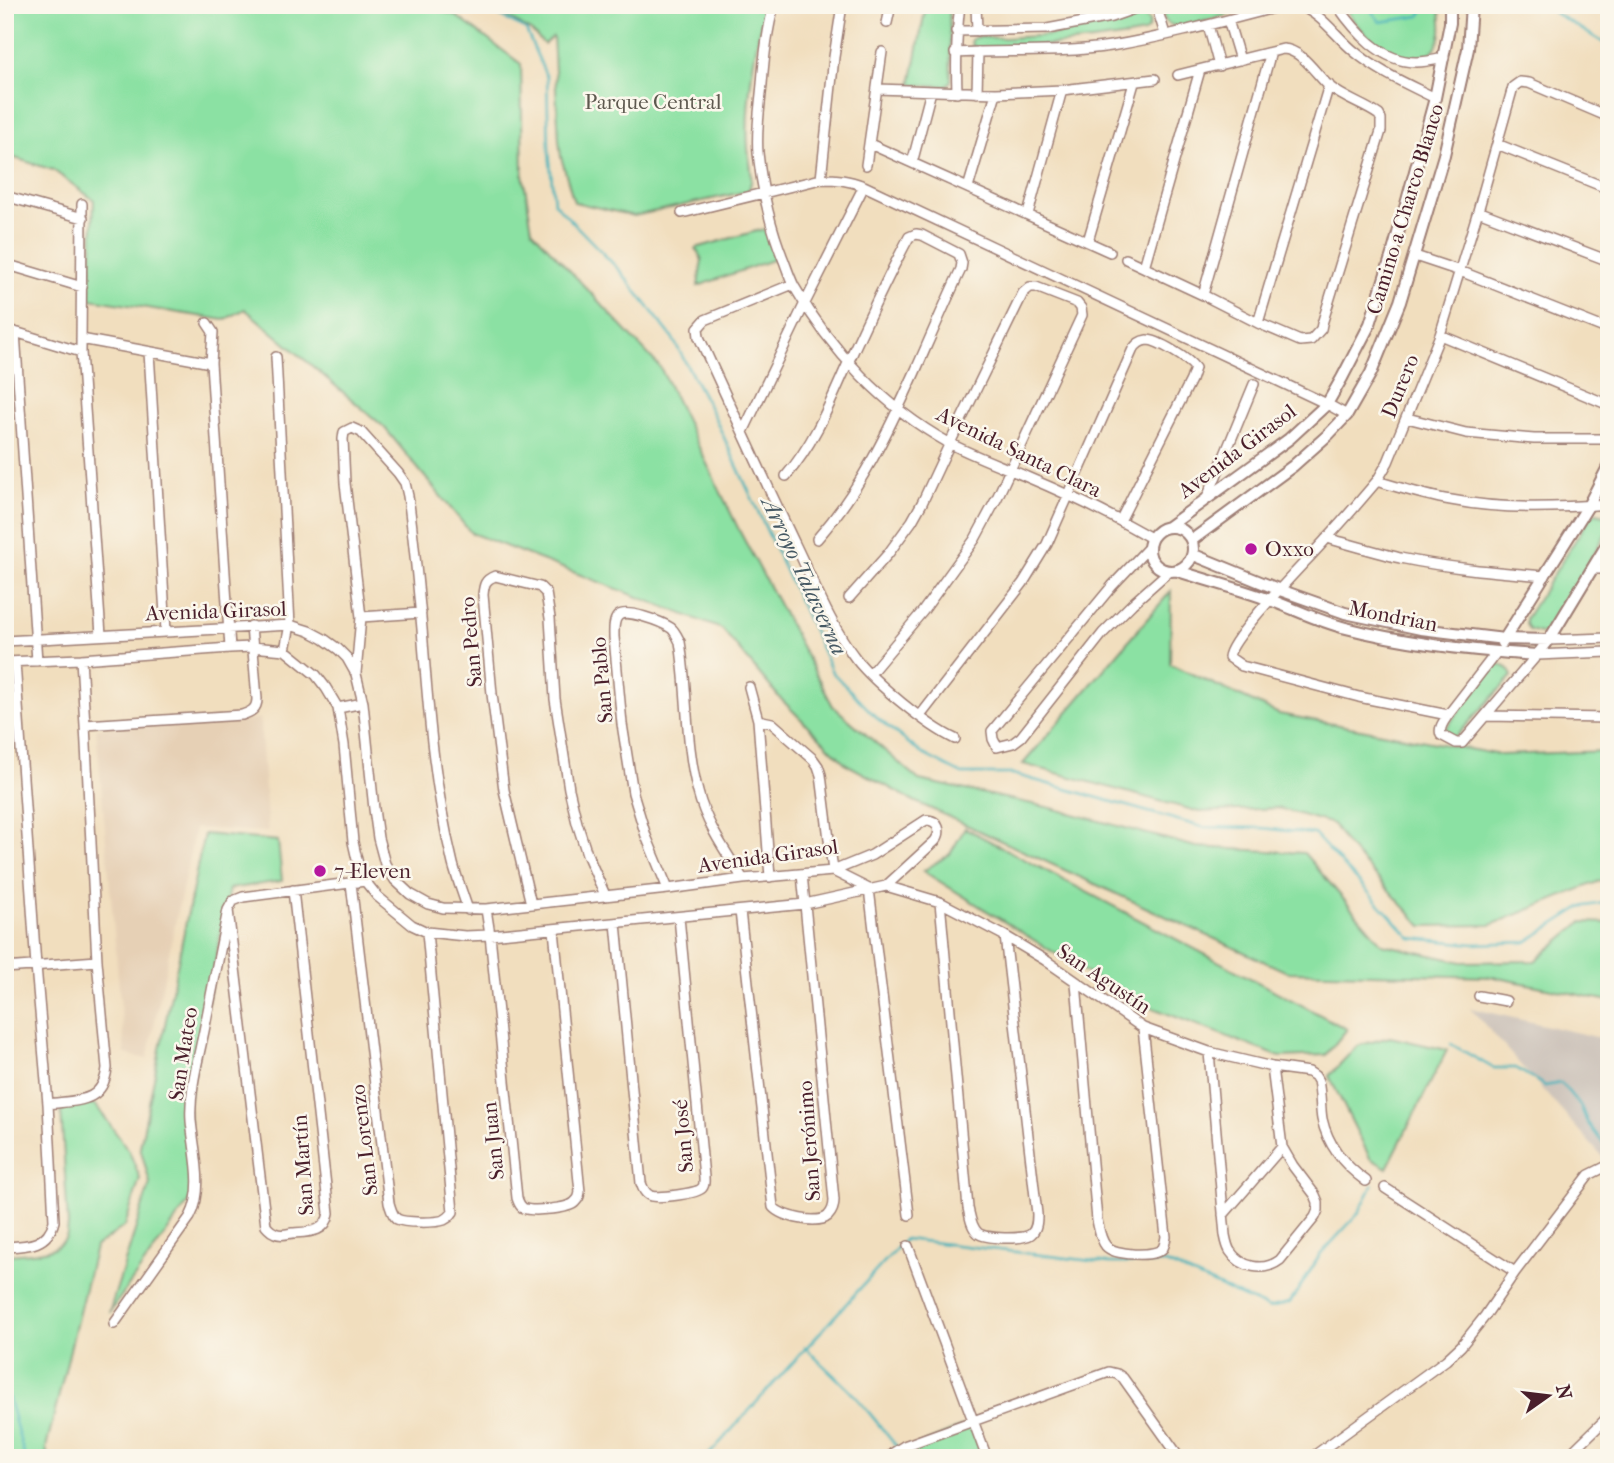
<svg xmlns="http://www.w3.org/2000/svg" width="1614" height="1463" font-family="'IM FELL French Canon',serif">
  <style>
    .built { fill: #e6d0b5 }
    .industrial { fill: #ccc2b9 }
    .green { fill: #8be1a3; stroke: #6a8067; stroke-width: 2 }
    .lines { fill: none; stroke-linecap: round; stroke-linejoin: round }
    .stream { stroke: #41b1b9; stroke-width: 2.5 }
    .minor-casing { stroke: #9e7e74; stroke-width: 12 }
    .tertiary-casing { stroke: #9e7e74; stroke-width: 14 }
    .minor { stroke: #fff; stroke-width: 9 }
    .tertiary { stroke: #fff; stroke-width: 10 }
    .poi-dot { fill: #b5179e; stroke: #fbf7ec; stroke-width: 2.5 }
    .labels { text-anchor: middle; stroke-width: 5; stroke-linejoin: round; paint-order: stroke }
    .park-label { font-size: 21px; fill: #5e594f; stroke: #fbf7ec }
    .street-label { font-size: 21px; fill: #4a1f2b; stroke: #fbf7ec }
    .poi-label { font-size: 21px; fill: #4a1f2b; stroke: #fbf7ec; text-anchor: start }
    .water-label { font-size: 23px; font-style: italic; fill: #465964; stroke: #fbf7ec }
  </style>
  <rect width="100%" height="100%" fill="#fbf7ec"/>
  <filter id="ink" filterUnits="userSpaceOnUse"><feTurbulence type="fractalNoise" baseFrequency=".0143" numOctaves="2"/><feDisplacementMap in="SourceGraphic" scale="14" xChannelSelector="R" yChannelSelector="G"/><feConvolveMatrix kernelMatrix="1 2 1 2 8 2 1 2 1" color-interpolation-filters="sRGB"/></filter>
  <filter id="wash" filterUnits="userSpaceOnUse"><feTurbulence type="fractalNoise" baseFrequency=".00686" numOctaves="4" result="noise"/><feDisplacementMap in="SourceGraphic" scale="28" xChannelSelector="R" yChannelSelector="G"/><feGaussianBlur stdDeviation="1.57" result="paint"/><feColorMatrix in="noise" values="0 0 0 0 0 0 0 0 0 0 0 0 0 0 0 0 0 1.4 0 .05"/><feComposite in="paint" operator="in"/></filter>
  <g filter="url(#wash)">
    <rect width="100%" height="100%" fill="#f1debe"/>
    <path class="built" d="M260 719 268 832 195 828 147 1059 125 1054 96 728Z"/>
    <path class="industrial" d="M1470 1008 1609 1040V1160L1606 1161Z"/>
    <path class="green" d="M5 5H421L455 15 521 64 523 174 532 230 660 367 740 532 833 706 919 780 1051 808 1196 847 1304 853 1382 944 1462 962 1535 961 1582 922 1609 923V1001L1494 977 1287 972 914 801 846 764 779 697 722 629 471 533 384 427 245 309 224 320 90 299 94 200 53 170 5 155Z
      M488 5H765C755 48 745 104 748 148 749 161 755 179 748 191L634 216 574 202 561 157 559 140 553 37 544 44 532 32Z
      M926 5H949L951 81 947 86 911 85Z
      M1166 5H1264L1187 26C1172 28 1158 23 1166 5Z
      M1342 5H1440C1440 14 1442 24 1441 33 1440 41 1435 51 1427 55 1406 65 1373 42 1359 27 1353 21 1348 12 1342 5Z
      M1140 15C1150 18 1153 25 1144 33 1088 44 1033 47 977 48L972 46 971 40 976 37 1005 38 1054 35Z
      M764 229 775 259 698 286 702 260 696 248Z
      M1597 513 1604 515 1609 520V528L1549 630 1543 634 1529 630 1526 624V618L1592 514Z
      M1171 591 1170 664 1279 714 1501 755 1609 751V879L1607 878 1491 925 1422 926 1346 844 1333 824 1278 808 1200 812 1023 764Z
      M1499 664 1508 668 1512 676 1463 729 1455 737H1450L1446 733V728L1494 666Z
      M965 828 1347 1029 1326 1055 1280 1057 1127 998 923 871 950 854Z
      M204 834 278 841 282 881 229 889 188 1104 195 1193 109 1313 150 1183 140 1147Z
      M1390 1037 1447 1050 1387 1168 1370 1158 1329 1076 1357 1046Z
      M95 1104 129 1151 140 1178 125 1226 95 1247 46 1448 48 1458H8L5 1451V1255C22 1254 58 1254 66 1237 68 1233 67 1229 68 1225L61 1109Z
      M970 1423 983 1458H895L898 1454Z"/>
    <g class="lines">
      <path class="stream" d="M479 5 526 30 547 78 549 151 554 203 621 272 672 337 715 418 832 672 877 718 921 753 962 774H1013L1202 827 1262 828 1314 834 1411 938 1474 944 1526 942 1581 907 1609 902
        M1367 5 1380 22 1420 16 1424 5
        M1542 5 1609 46
        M1451 1044 1493 1068H1516L1545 1086 1561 1083 1581 1107 1587 1122 1609 1151
        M805 1347C819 1362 834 1375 848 1389 866 1407 881 1428 897 1447
        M5 1385 25 1458
        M902 1452 907 1458
        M706 1458 905 1239 1109 1263H1166L1268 1308 1290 1303 1320 1255 1358 1214 1373 1185"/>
    </g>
  </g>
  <g filter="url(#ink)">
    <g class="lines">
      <defs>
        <path id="minor" d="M774 5C767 31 764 57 762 84 760 107 756 129 758 153 762 190 770 227 784 261 787 269 790 278 794 286 831 351 884 407 949 443 974 456 1002 466 1027 477 1070 495 1111 515 1151 538
          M976 5 977 31
          M1156 5 1165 34
          M1297 5C1322 13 1335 36 1355 52 1379 72 1407 84 1435 98
          M1337 5C1355 31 1381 62 1416 62 1425 62 1435 60 1444 58
          M1228 20 1240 60
          M887 23 891 5
          M1208 25 1219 66
          M956 31 1047 29 1111 17 1145 5
          M955 53C1007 50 1060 54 1111 46 1170 36 1227 20 1285 5
          M877 89 996 93 1062 90 1155 79
          M957 93C956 63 956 35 960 5
          M977 93 978 52
          M870 144 1110 252
          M1497 144 1609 189
          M912 163 931 91
          M866 165 882 52
          M821 179 834 57 842 5
          M968 188 996 93
          M5 196 83 218
          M82 204 81 352 101 635
          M1478 211 1609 261
          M682 213 821 179C838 179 848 180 864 186L1327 404 1347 415
          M1028 214 1062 90
          M1088 241 1134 83
          M1415 256 1460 271 1609 330
          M1126 259 1203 295 1258 323 1300 341 1311 340 1321 329 1322 324 1381 131V119L1379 115C1363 104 1345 99 1330 87 1316 75 1303 50 1283 49L1178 75
          M5 264 82 287
          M1144 267 1200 70
          M793 284 705 320 698 328 699 337C731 407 763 477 796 546 814 583 830 625 856 659 876 684 926 725 955 739
          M1203 295 1271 52
          M207 323 213 332 211 363 230 648
          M1258 323 1329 85
          M5 329 81 352
          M15 332 37 661
          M1440 335 1609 405
          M81 339 211 363
          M149 352 166 631
          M276 357 290 625 285 650
          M1407 418 1466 433 1534 439H1609
          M743 432 805 303 864 186
          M786 476C815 442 830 403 848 363 867 321 887 278 909 237L916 234 922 235 959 254 962 263 961 269C945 303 930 338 915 372 888 432 861 489 817 539
          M1377 481C1401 488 1426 496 1451 500 1502 510 1557 508 1609 504
          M1207 498 1254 384
          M1327 538C1352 545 1376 552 1400 558 1448 568 1496 572 1545 576
          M1149 547 1112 586 992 731 993 739 997 747 1013 743 1021 737 1103 633 1132 604 1168 572
          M1593 569H1609
          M849 598 888 554 912 521 922 503 950 443 1023 293 1030 287H1036L1077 303 1081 308 1082 315 997 498 975 539 923 611 870 674
          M361 617 421 613
          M1549 640 1609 638
          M5 641 290 625 309 631 324 639 338 649 347 658 356 674 363 703 374 809 378 838 385 864 395 880 410 894 428 904 443 908 486 909 668 889 743 879 833 871 872 855 926 820C939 820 942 832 935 841L886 886 805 904 490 935 465 936 427 932 412 925 377 896 365 881 358 864 353 842 344 745 338 708 326 688 316 675 285 650 252 647 230 648 81 659 5 662
          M1496 653 1448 715C1444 721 1438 728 1441 735L1456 743H1462L1537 655 1609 652
          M356 673 361 617 345 483 343 439 344 432 352 428 361 432 398 473 405 483 408 496C414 540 418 585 422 629 428 708 434 787 453 864 457 879 463 894 468 910
          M749 687 758 720 770 877
          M338 708 363 703
          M1448 715 1359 697 1242 666 1229 657C1230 637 1309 559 1326 539 1344 520 1360 501 1377 481L1388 462 1440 335 1478 211 1513 87 1520 82 1529 83 1609 117
          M920 716 1023 583 1047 544 1133 349C1137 344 1140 341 1147 340 1158 340 1189 359 1195 368L1191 380 1120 521
          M1485 716 1609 718
          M758 720 772 723 813 759 818 766 821 775 833 871 869 889 909 1215
          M85 725 242 715C251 712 257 709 257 699L251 626
          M351 883 389 1203C391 1209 392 1215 397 1219 404 1223 436 1223 444 1220 450 1217 449 1217 453 1212L427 932
          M886 886 940 902 1005 936 1045 960 1143 1028 1209 1052 1272 1067 1309 1072 1315 1076 1318 1081C1321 1094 1320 1107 1322 1119 1328 1146 1345 1166 1366 1181
          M668 889 646 836 633 793 622 724 614 637C614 631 613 621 618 616 626 608 662 622 671 628 675 631 677 636 680 642 688 691 685 743 698 792 706 824 726 852 743 879
          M940 902 968 1208C970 1216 971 1227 978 1233 985 1239 1024 1240 1031 1234 1037 1229 1037 1221 1037 1214L1005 936
          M531 904 504 790 492 694 483 595C484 584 485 580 495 576L532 585 540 587 546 593 550 618 555 699 569 789 577 823 587 854 605 895
          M486 909 490 935 517 1198C519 1203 519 1205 523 1208 531 1212 569 1209 575 1202 579 1198 579 1197 580 1192L554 930
          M228 910 266 1226C270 1230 270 1231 275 1233 280 1236 287 1234 292 1233 309 1232 326 1233 329 1213L293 890
          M740 911 773 1207C782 1217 818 1225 828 1216 833 1211 834 1206 834 1200L802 874
          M616 923 641 1183C643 1189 645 1194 651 1196 659 1198 697 1194 702 1188 705 1185 704 1182 704 1177L679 917
          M5 968 97 961
          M1076 983 1097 1220C1099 1228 1100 1239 1106 1246 1114 1255 1155 1258 1163 1248 1165 1244 1165 1241 1166 1237L1143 1028
          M1479 996 1506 1001
          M1209 1052 1225 1235C1226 1240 1227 1246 1230 1251 1241 1268 1264 1272 1280 1260L1315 1217 1318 1210V1202L1315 1195 1293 1166 1282 1147 1272 1067
          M48 1104C77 1100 103 1104 107 1068L97 961 85 725 81 659
          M1385 1188 1515 1272
          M1223 1215 1282 1147
          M908 1246 987 1458
          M5 1247C27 1246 48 1246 54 1221L48 1104 36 966 15 662
          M114 1324 190 1217C205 1189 194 1152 191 1121 189 1091 198 1060 204 1031 212 991 220 950 228 910L233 901 243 897 365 881
          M890 1458 893 1453 904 1446 1109 1372 1117 1374 1123 1378 1180 1458
          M1311 1458 1446 1360 1461 1346 1485 1316 1515 1272 1589 1175 1609 1165
          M1566 1458 1609 1416"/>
        <path id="tertiary" d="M1149 549a22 22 0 1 1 44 0a22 22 0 1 1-44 0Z
          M1168 527 1289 439 1327 404 1342 378 1370 324 1394 248 1435 98 1450 23V5
          M1192 540 1293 466 1329 434 1347 415 1371 373 1400 302 1444 155 1468 49 1471 5
          M1194 555 1280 590 1345 613 1421 629 1504 639 1549 640
          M1178 571C1209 581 1240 589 1270 600 1295 609 1320 622 1346 628 1408 644 1474 651 1537 655L1549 640 1609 541
          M1502 643 1588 506 1609 465"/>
      </defs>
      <use href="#minor" class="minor-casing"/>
      <use href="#tertiary" class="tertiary-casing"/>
      <use href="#minor" class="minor"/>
      <use href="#tertiary" class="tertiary"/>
    </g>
  </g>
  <g class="poi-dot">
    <circle cx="1251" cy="549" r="7"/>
    <circle cx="320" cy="871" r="7"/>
  </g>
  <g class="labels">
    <g class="park-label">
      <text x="653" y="109">Parque Central</text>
    </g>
    <g class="street-label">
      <text transform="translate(1405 209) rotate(-73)" y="7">Camino a Charco Blanco</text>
      <text transform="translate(1400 386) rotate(-68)" y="7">Durero</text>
      <text transform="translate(1237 451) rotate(-37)" y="7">Avenida Girasol</text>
      <text transform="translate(1019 452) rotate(26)" y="7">Avenida Santa Clara</text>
      <text transform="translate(216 611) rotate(-2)" y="7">Avenida Girasol</text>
      <text transform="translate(1393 616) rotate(11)" y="7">Mondrian</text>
      <text transform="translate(471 642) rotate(-95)" y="7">San Pedro</text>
      <text transform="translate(602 680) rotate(-95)" y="7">San Pablo</text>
      <text transform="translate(768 856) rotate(-8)" y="7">Avenida Girasol</text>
      <text transform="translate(1104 979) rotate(34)" y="7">San Agustín</text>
      <text transform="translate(183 1054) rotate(-81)" y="7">San Mateo</text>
      <text transform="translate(683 1136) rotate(-95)" y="7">San José</text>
      <text transform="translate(364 1140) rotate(-97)" y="7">San Lorenzo</text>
      <text transform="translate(493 1141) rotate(-96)" y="7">San Juan</text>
      <text transform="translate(809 1141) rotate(-94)" y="7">San Jerónimo</text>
      <text transform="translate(303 1165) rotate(-94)" y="7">San Martín</text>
    </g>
    <g class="poi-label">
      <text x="1265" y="556">Oxxo</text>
      <text x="334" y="878">7-Eleven</text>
    </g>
    <g class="water-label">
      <text transform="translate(805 576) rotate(65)" y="8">Arroyo Talaverna</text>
    </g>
  </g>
  <rect width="1614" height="1463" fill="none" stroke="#fbf7ec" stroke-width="28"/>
  <g transform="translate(1548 1396) rotate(76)" stroke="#fbf7ec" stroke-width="5" paint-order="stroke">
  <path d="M0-5L12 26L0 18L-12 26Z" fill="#4a1f2b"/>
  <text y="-10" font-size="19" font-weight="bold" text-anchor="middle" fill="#4a1f2b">N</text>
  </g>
</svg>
